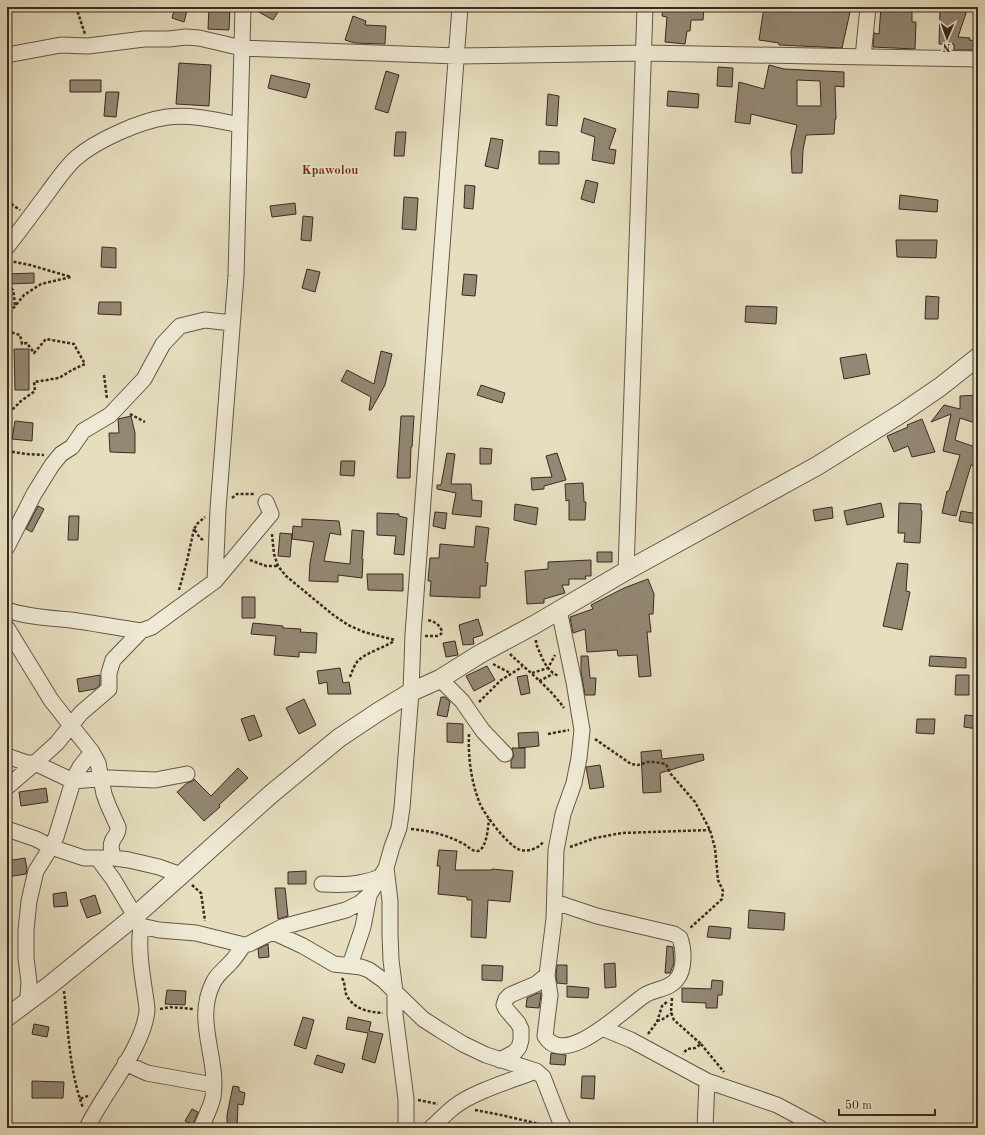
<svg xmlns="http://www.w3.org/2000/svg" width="985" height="1135" font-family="'Old Standard TT',serif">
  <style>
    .building { fill: #938874; stroke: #392a22; fill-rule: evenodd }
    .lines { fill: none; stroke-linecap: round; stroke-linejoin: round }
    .minor-casing { stroke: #645749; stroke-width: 17 }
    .tertiary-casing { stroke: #645749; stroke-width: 20 }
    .path { stroke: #392a22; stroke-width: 2.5; stroke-dasharray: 3 2; stroke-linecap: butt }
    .minor { stroke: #efead5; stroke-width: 15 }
    .tertiary { stroke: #efead5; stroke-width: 18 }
    .labels { text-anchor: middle; stroke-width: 3; stroke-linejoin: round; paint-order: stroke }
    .neighbourhood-label { font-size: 13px; font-weight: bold; fill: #7a1f14; stroke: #efead5 }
  </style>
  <rect width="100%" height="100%" fill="#e6debf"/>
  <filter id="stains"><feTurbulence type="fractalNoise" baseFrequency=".005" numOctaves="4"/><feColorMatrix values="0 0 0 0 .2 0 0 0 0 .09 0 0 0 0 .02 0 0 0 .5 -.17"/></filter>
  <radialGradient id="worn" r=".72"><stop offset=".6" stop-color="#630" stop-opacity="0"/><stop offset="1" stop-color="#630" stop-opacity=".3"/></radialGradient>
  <path class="building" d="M175 7H188L184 22 172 18Z
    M209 7H230L229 30 208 29Z
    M252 7H281L273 20 252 8Z
    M663 7H704L703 20H691L690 31H687L685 44 665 42 667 17 662 16Z
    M764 7H835L834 9 850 12 842 48 779 45V43L759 40Z
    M881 7H912V22H916L915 49 873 47 874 33 879 34Z
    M955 7H968L958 37 970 38 969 40 978 41V50H954V44H939L940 11H953Z
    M353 16 366 21 365 25 386 26 385 44 355 43 345 40Z
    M179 63 211 65 209 106 176 104Z
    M769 65 784 69 844 72V87L835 86 836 119H835L834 134 806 135 803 150 802 173H792L791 152 797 125 751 114 750 124 735 122 739 82 764 89ZM797 80 820 81 821 106H797Z
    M718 67 733 68 732 87 717 86Z
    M386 71 399 75 388 113 375 109Z
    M271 75 310 84 306 98 268 88Z
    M70 80H101V92H70Z
    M668 91 699 94 698 108 667 106Z
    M106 92H119L116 117 104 116Z
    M548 94 559 96 557 126 546 125Z
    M584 118 616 129 609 149 616 150 614 164 592 160 595 137 581 132Z
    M396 132H406L404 156H394Z
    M491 138 503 140 498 169 485 166Z
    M539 151 559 152V164H539Z
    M586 180 598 183 594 203 581 199Z
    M465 185 475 186 473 209 464 208Z
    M900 195 938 200 937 212 899 209Z
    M404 197 418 198 416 230 402 229Z
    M295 203 296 214 272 217 270 206Z
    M303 216 313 217 311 241 301 240Z
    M896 240H937L936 258 897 257Z
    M102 247 116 248V268L101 267Z
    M307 269 320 272 315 292 302 288Z
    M34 273V283L8 284 7 274Z
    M464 274 477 275 475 296 462 295Z
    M926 296 939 297 938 319H925Z
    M99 302H121V315L98 314Z
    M746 306 777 307 776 324 745 322Z
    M14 349H29V390H15Z
    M381 351 392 354 385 385 371 410H369L371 397 341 381 347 370 374 384Z
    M866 354 870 374 844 379 840 358Z
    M481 385 505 393 502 403 477 395Z
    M978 395V424L960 418 955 440 978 448V467L971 465 956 516 942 513 947 491H949L960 455 943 451 951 414 931 422 944 405 960 409V396Z
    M131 416 135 433V453L110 452 109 433H119L118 419Z
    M401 416H414L412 447H411L410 478H397Z
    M922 419 935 452 912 457 908 446 894 452 887 436 908 427 907 425Z
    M15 421 33 423 32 441 12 439Z
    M480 448 492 449 491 464H480Z
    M447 453 455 454 451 484H471L472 500 482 501 481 517 452 514 456 493 437 489V485H441Z
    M557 453 566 480 544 486V489L532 490 531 478 552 477 546 456Z
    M341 461H355L354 476 340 475Z
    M583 483 584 502H586L585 520H569V500L566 501 565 484Z
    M881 503 884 517 847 525 844 511Z
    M899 503 921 504V511H922L920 543 904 542 905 533H898Z
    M515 504 538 508 536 525 514 520Z
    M38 506 44 509 32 532 26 529Z
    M832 507 833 518 815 521 813 510Z
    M961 511 978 514V524L959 521Z
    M435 512 447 513 445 529 433 526Z
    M377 513 399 514V516L407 518 404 555 394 554 396 536 377 535Z
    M69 516H79L78 540H68Z
    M302 519 339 521 341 535 330 533 324 561 350 564 352 530 364 531 362 559H363L362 578 338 575V582L309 581 310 563 314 542 292 539 293 526 302 527Z
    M476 526 489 528 485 562 488 563 486 586H480V598L430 596 431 581H428L430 558H439L440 544 474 547Z
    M280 533 292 534 290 557 278 556Z
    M597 552H612V562H597Z
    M591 560V576H585L586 579H569V585H562L565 593 544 599V603L527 604 525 571 548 569V562Z
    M897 563 908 564 906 591 910 592 902 630 883 626Z
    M367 574H403V591L368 590Z
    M648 579 654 594 653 614H649L651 632H647L651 676 639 677 637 655 618 656 617 650 587 652 585 629 573 633 570 617 593 609 591 605 624 588Z
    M242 597H255V618H242Z
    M478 619 483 635 473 638 474 644 463 645 459 625Z
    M253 623 283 626V628L301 629 300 632 317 633 316 653 299 652V657L274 655 276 636 251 634Z
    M455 641 458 655 446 657 443 643Z
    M581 656H588L590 678H596L595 695H585L581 672Z
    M930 656 966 658V668L929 666Z
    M487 666 495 680 474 691 466 676Z
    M340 668 343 683 349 682 351 694H328L327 682 319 684 317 671Z
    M100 675V685L95 689 79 692 77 679Z
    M527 675 530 693 521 695 517 677Z
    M956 675H969V695H955Z
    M441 697H445L450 702 447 717 437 715Z
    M304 699 316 725 299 734 286 708Z
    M254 715 262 736 249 741 241 719Z
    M965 715 978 716V729L964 727Z
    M917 719H935L934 734 916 733Z
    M447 723 463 724V743L447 742Z
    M538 732 539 746 519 748 518 733Z
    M512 748H525V768H511V761L514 756Z
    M661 750 662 759 703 754 704 760 660 773 661 792 643 793 641 752Z
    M600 765 604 787 590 789 586 767Z
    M238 768 248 778 219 805 220 807 204 821 177 792 187 783 193 781 194 779 211 796Z
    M46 788 48 802 21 806 19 792Z
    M439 850 457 851 455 870H492V869L513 871 510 902 488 900 486 938 471 937 472 900H467V897L438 894 440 866H437Z
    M25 858 27 869 26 874 7 877V861Z
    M306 871V884H288V872Z
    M275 888H285L288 916 278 919Z
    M66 892 68 906 54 907 53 894Z
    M95 895 101 913 87 918 80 900Z
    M749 910 785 913 784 930 748 928Z
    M709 926 731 928 730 939 707 937Z
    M268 944 269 957 259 958 258 949Z
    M667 946 673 947V949L674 963 670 973H665Z
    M615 963 616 987 605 988 604 964Z
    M482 965 503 966 502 981 482 980Z
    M557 965H567V984L557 983 556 975Z
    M712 980 723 981 722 995H718L717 1008H706V1003L682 1002V988L711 989Z
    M567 986 589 988 588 998 567 997Z
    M167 990 186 991 185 1005 165 1004Z
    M538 993H541V995L539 1008 526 1007 527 998Z
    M303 1017 314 1020 306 1049 294 1045Z
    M348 1017 371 1022 369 1031 383 1034 375 1063 362 1059 368 1033 346 1029Z
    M34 1024 49 1027 47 1037 32 1034Z
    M551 1053 566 1055 565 1065 550 1064Z
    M317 1055 345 1064 342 1073 314 1064Z
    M582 1076H595L594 1099 581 1098Z
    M32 1081 64 1082 63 1098H32Z
    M233 1086 239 1087V1091L245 1093 243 1105 238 1104 237 1128H227V1115Z
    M192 1109 198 1112 193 1125 185 1121Z"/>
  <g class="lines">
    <defs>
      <path id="minor" d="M7 55 61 45 88 46 144 39H169L186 37 199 38 242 48 457 56 644 53 978 59
        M863 57 868 7
        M7 247C21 229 35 210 49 191 57 180 66 167 76 158 97 140 140 121 167 117 191 114 216 120 240 125
        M7 547 34 494 52 465 61 454 72 447 83 431 110 415 144 379 163 344 180 326 205 320 232 323
        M626 571 645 7
        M215 581 218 509 236 276 243 7
        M7 610C27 617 50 618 71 620 94 623 118 628 141 631
        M7 628 51 700 92 752 98 763 104 794 108 805 118 827C119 834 114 836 112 842 110 847 112 853 114 858
        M440 679 462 701 483 731 505 754
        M7 756 27 763H35L73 781 109 778 155 780 187 774
        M7 787 35 763 57 743 81 713 109 689V673L113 660 141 631 152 627 215 581 271 514 266 502
        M7 829 36 839 51 847 84 858H114L129 860 159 867 181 875
        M98 859 113 879 141 926 159 930 196 933 244 945 249 944 282 927 346 910 360 903 369 895 386 868
        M322 884C343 885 361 885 380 877
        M555 902 597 916 674 934 680 938C684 949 685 969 677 979 670 989 655 989 645 995 626 1007 565 1070 545 1036L550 995 547 975 554 919 556 850 563 814 574 783 579 758 582 730 574 682 559 610
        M273 932 303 946 334 964 361 967 369 970 383 980 423 1019 440 1030 463 1044 486 1055 536 1071 543 1077 560 1121 564 1128
        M350 965 363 927 369 895
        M29 1001 28 995 29 982 26 958V930L29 901 36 871 51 847 56 837 74 778 80 767 92 752
        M602 1028 631 1040 707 1081 777 1105 820 1128
        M500 1060 515 1052 519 1047 521 1040V1029L518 1023 506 1009 504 1005 506 999 510 995 536 984 547 975
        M125 1063 147 1073 213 1085
        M87 1128C103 1093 143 1049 147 1011 147 1004 145 995 144 987 141 967 138 946 141 926
        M201 1128C205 1118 211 1107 213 1097 219 1058 194 1021 213 983 217 974 225 969 231 962 236 957 239 951 244 945
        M406 1128V1099L395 1014V992L391 960 390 934V901L386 868 392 847 399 828 402 808 411 692 413 634 460 7
        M431 1128C439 1121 446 1113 454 1107 472 1092 513 1080 536 1071
        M705 1128 707 1081"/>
      <path id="tertiary" d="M7 1017 50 985 135 916 181 875 270 795 339 738 378 712 411 692 440 679 480 654 534 625 626 571 817 466 902 413 940 387 978 357"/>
    </defs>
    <use href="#minor" class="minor-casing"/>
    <use href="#tertiary" class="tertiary-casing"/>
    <path class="path" d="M76 7 85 34
      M7 201 20 210
      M7 272 10 261 30 265 71 277 41 284 24 295 7 316
      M7 285 13 290 14 295 15 306
      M7 331 20 335 22 344 27 343 34 353 46 339 74 344 76 348 85 364 72 370 59 378 34 382 35 391 21 401 7 415
      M104 375 107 399
      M130 414 145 422
      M7 451 26 454 44 455
      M232 498 237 494H255
      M272 534 274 554 278 566 286 576 332 614 348 625 364 632 395 640
      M203 540 200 538 194 529 198 523 205 517
      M250 560 266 566H278
      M179 590 187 561 194 529
      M425 636H437L441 634 442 631C439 624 434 621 427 620
      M536 640V644C542 656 545 671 559 676
      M510 654C528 671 550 688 564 708
      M493 664 510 673
      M532 673 548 668 555 655
      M350 677C352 672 354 666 357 662 364 653 384 648 394 641
      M539 681 553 674
      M479 702 501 680 522 667
      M469 734C468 758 471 781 480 804 485 815 507 844 518 849 526 853 538 849 543 842
      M548 734 569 730
      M595 739 631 764 638 765 648 762H655L666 764 670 773 695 802 710 830 715 848 718 880 723 891 722 899 689 929
      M411 829C430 831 444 834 462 843 467 845 472 852 478 851 487 848 488 827 489 819
      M570 847 595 838 622 833 710 830
      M192 885 201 893 205 921
      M342 978C346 985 344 991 347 996 355 1010 369 1012 383 1013
      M64 991C68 1027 69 1065 80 1099L90 1095
      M672 998 671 1012 674 1020 701 1044 695 1048 687 1049 683 1054
      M160 1009 170 1007 193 1009
      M657 1021 663 1019 672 1013
      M648 1034 657 1022 662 1006 668 1001
      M701 1044 724 1072
      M80 1099 83 1108
      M418 1100 438 1104
      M475 1110 501 1115 548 1126"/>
    <use href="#minor" class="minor"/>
    <use href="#tertiary" class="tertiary"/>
  </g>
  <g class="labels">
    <g class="neighbourhood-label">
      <text x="330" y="174">Kpawolou</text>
    </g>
  </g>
  <rect width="985" height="1135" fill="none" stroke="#e6debf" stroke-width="24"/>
  <rect x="8" y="8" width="969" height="1119" fill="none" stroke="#392a22" stroke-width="2"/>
  <rect x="12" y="12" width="961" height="1111" fill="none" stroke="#392a22"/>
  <g transform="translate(947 38) rotate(182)" stroke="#efead5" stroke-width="3" paint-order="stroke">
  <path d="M0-3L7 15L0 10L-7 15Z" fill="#392a22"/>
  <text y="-6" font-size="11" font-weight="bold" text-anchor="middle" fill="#392a22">N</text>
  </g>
  <path d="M839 1109v6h96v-6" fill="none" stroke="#392a22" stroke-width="2"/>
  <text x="845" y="1109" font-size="12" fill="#392a22" stroke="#efead5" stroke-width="3" paint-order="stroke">50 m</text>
  <rect width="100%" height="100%" filter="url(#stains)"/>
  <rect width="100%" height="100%" fill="url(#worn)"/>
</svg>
